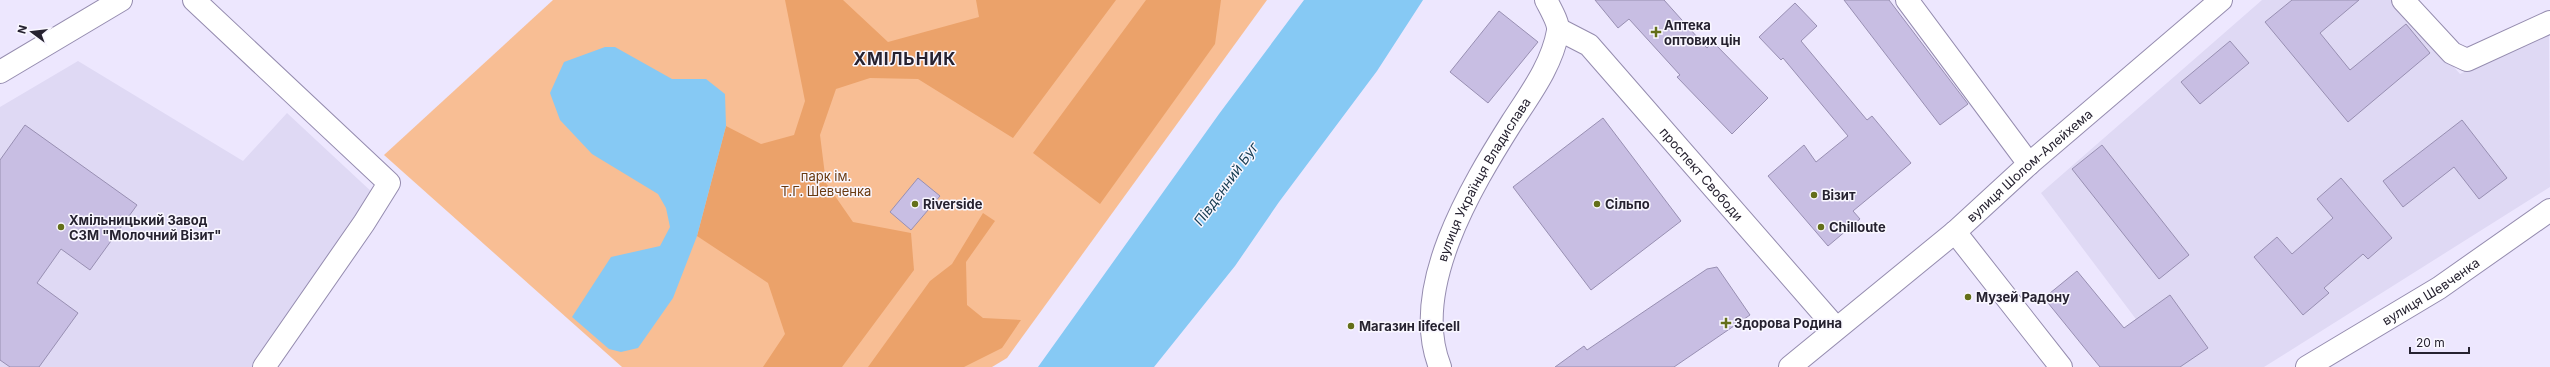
<svg xmlns="http://www.w3.org/2000/svg" width="2550" height="367" font-family="Inter,sans-serif">
  <style>
    .built { fill: #dfd9f4 }
    .green { fill: #f8be94 }
    .forest { fill: #eba26a }
    .water { fill: #86c9f4 }
    .building { fill: #c8bee3; stroke: #988fb2 }
    .lines { fill: none; stroke-linecap: round; stroke-linejoin: round }
    .street-casing { stroke: #958caf; stroke-width: 24 }
    .secondary-casing { stroke: #958caf; stroke-width: 24 }
    .street { stroke: #fff; stroke-width: 22 }
    .secondary { stroke: #fff; stroke-width: 22 }
    .poi-dot { fill: #646f19; stroke: #f9f7ff; stroke-width: 1.5 }
    .labels { text-anchor: middle; stroke-width: 3; stroke-linejoin: round; paint-order: stroke }
    .poi-label { font-size: 13px; font-weight: bold; fill: #262230; stroke: #f9f7ff; text-anchor: start }
    .street-label { font-size: 13px; fill: #262230; stroke: #f9f7ff }
    .park-label { font-size: 13px; fill: #69390f; stroke: #f9f7ff }
    .water-label { font-size: 14px; font-style: italic; fill: #163c52; stroke: #f9f7ff }
    .district-label { font-size: 17px; font-weight: bold; letter-spacing: 1px; fill: #262230; stroke: #f9f7ff }
  </style>
  <rect width="100%" height="100%" fill="#ede7fe"/>
  <path class="built" d="M2262 0H2394L2460 74 2549 31 2550 187 2264 367H2172L2041 193Z
    M78 61 243 161 287 113 374 194 253 367H0V107Z"/>
  <path class="green" d="M553 0H1267L1007 358 992 367H622L384 155Z"/>
  <path class="forest" d="M785 0H843L888 42 979 17 976 0H1116L1013 138 918 79 870 78 836 89 820 135 826 183 853 222 911 233 914 270 842 367H763L785 334 768 283 697 236 726 126 761 144 794 135 805 101Z
    M1146 0H1221L1215 44 1100 204 1033 153Z
    M983 213 995 221 966 262 967 305 983 318 1021 320 1002 348 964 367H868L930 281 952 264Z"/>
  <path class="water" d="M1304 0H1423L1377 71 1279 202 1235 266 1154 367H1038L1219 114Z
    M605 47H615L672 79H706L725 94 726 126 697 236 673 298 638 348 621 352 609 349 572 317 611 257 660 246 670 227 666 208 658 194 592 154 560 120 550 93 564 62Z"/>
  <path class="building" d="M1595 0H1664L1707 48 1713 42 1768 98 1732 134 1677 77 1680 75 1629 19 1618 28Z
    M1844 0H1889L1968 104 1940 125Z
    M2292 0H2359L2320 33 2350 70 2406 24 2430 53 2348 122 2265 22Z
    M1795 3 1817 26 1801 41 1867 120 1872 116 1911 163 1853 211 1860 219 1828 246 1768 176 1804 145 1816 162 1848 136 1783 58 1781 60 1759 37Z
    M1499 11 1538 42 1488 103 1450 72Z
    M2230 41 2249 63 2200 104 2181 82Z
    M1603 118 1681 221 1591 290 1513 187Z
    M2462 120 2507 178 2479 199 2454 167 2403 207 2383 181Z
    M25 125 137 205 90 270 61 249 37 283 78 313 39 367H10L0 360V160Z
    M2102 145 2189 255 2159 279 2072 169Z
    M918 178 940 196 911 230 890 212Z
    M2341 178 2392 238 2368 259 2363 254 2324 288 2329 293 2303 315 2254 257 2277 237 2292 254 2333 218 2317 199Z
    M1717 267 1750 315 1674 367H1555L1584 346 1587 350 1707 269Z
    M2077 271 2124 328 2170 295 2208 348 2180 367H2100L2044 298Z"/>
  <g class="lines">
    <defs>
      <g id="street">
        <path d="M194 0 389 183 364 223 264 367"/>
        <path d="M1907 0 2029 164"/>
        <path d="M2403 0 2452 53 2467 60 2550 22"/>
        <path id="s1" d="M1558 29 1589 45 1836 328"/>
        <path d="M0 72 121 0"/>
        <path d="M1955 232 2061 367"/>
        <path id="s2" d="M1790 367 1955 232 2029 164 2221 0"/>
        <path id="s3" d="M2307 367 2439 288 2550 210"/>
      </g>
      <g id="secondary">
        <path id="s4" d="M1440 367C1409 289 1471 187 1512 122 1530 94 1552 65 1558 31 1559 23 1550 8 1546 0"/>
      </g>
    </defs>
    <use href="#street" class="street-casing"/>
    <use href="#secondary" class="secondary-casing"/>
    <use href="#street" class="street"/>
    <use href="#secondary" class="secondary"/>
  </g>
  <g class="poi-dot">
    <path d="M1654 26h4v4h4v4h-4v4h-4v-4h-4v-4h4z"/>
    <circle cx="1814" cy="195" r="4"/>
    <circle cx="915" cy="204" r="4"/>
    <circle cx="1597" cy="204" r="4"/>
    <circle cx="61" cy="227" r="4"/>
    <circle cx="1821" cy="227" r="4"/>
    <circle cx="1968" cy="297" r="4"/>
    <path d="M1724 317h4v4h4v4h-4v4h-4v-4h-4v-4h4z"/>
    <circle cx="1351" cy="326" r="4"/>
  </g>
  <g class="labels">
    <g class="poi-label">
      <text x="1664" y="30">Аптека<tspan x="1664" dy="15">оптових цін</tspan></text>
      <text x="1822" y="200">Візит</text>
      <text x="923" y="209">Riverside</text>
      <text x="1605" y="209">Сільпо</text>
      <text x="69" y="225">Хмільницький Завод<tspan x="69" dy="15">СЗМ "Молочний Візит"</tspan></text>
      <text x="1829" y="232">Chilloute</text>
      <text x="1976" y="302">Музей Радону</text>
      <text x="1734" y="328">Здорова Родина</text>
      <text x="1359" y="331">Магазин lifecell</text>
    </g>
    <g class="street-label">
      <text dy="5" stroke="none"><textPath href="#s2" startOffset="313">вулиця Шолом-Алейхема</textPath></text>
      <text dy="5" stroke="none"><textPath href="#s1" startOffset="206">проспект Свободи</textPath></text>
      <text dy="5" stroke="none"><textPath href="#s4" startOffset="200">вулиця Українця Владислава</textPath></text>
      <text dy="5" stroke="none"><textPath href="#s3" startOffset="145">вулиця Шевченка</textPath></text>
    </g>
    <g class="park-label">
      <text x="826" y="181">парк ім.<tspan x="826" dy="15">Т.Г. Шевченка</tspan></text>
    </g>
    <g class="water-label">
      <text transform="translate(1226 184) rotate(-54)" y="5">Південний Буг</text>
    </g>
    <g class="district-label">
      <text x="905" y="65">ХМІЛЬНИК</text>
    </g>
  </g>
  <g transform="translate(32 32) rotate(285)" stroke="#f9f7ff" stroke-width="3" paint-order="stroke">
  <path d="M0-3L7 15L0 10L-7 15Z" fill="#262230"/>
  <text y="-6" font-size="11" font-weight="bold" text-anchor="middle" fill="#262230">N</text>
  </g>
  <path d="M2410 347v6h59v-6" fill="none" stroke="#262230" stroke-width="2"/>
  <text x="2416" y="347" font-size="12" fill="#262230" stroke="#f9f7ff" stroke-width="3" paint-order="stroke">20 m</text>
</svg>
